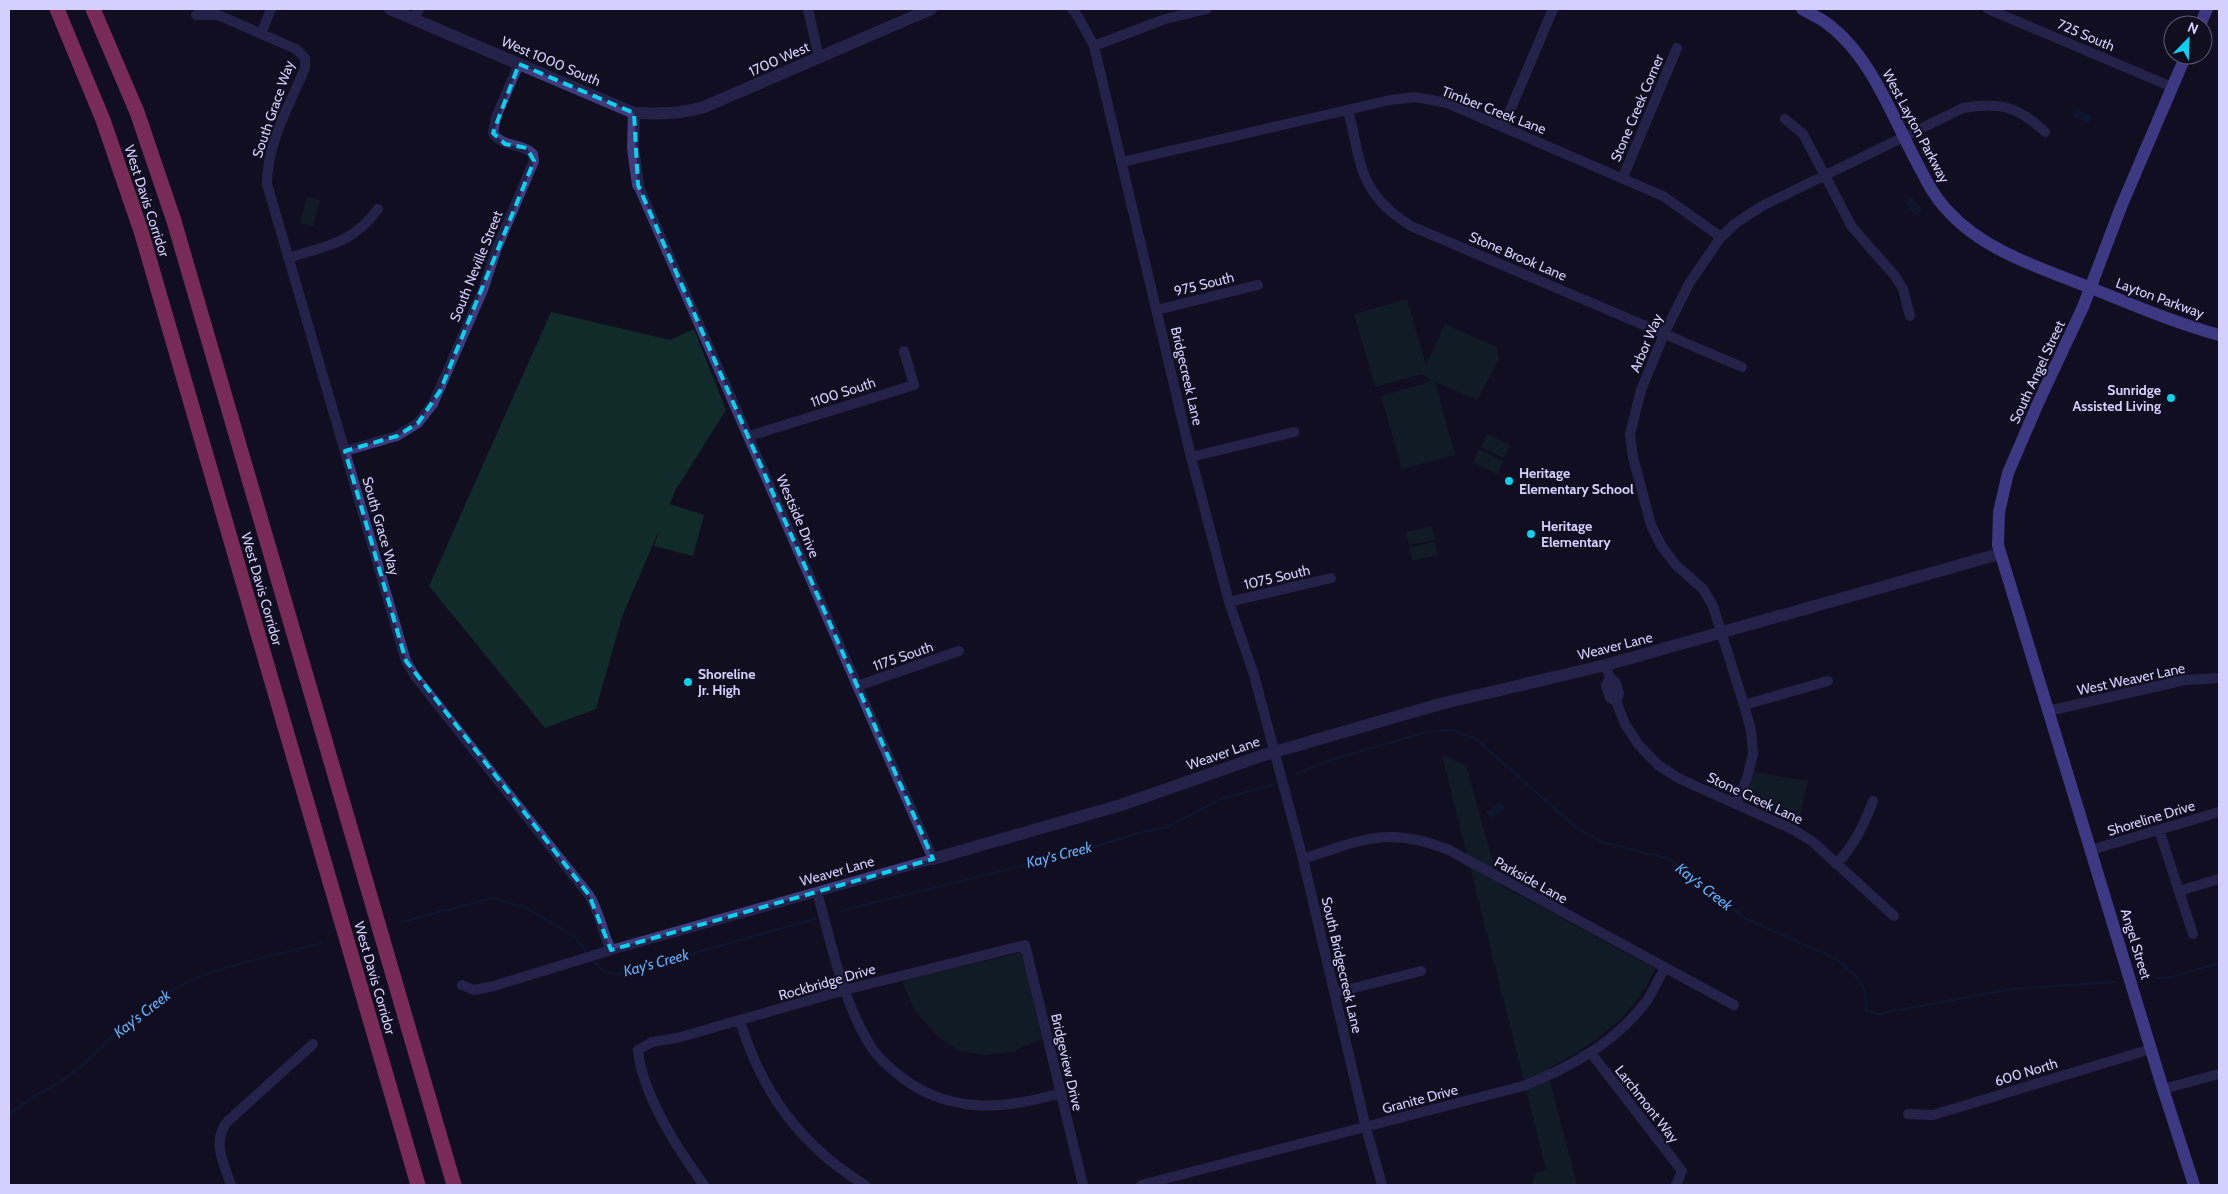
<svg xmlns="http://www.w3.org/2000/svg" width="2228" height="1194" font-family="Cabin,sans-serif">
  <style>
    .green { fill: #112a2a }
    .water { fill: #0d1e40 }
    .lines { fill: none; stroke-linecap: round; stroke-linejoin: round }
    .stream { stroke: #0d1e40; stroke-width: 2.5 }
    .minor { stroke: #3f3b7d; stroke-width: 10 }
    .tertiary { stroke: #3f3b7d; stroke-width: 12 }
    .secondary { stroke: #716af9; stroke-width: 12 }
    .motorway { stroke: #f84f9b; stroke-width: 15 }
    .marked { fill: none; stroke: #09d1ee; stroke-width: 4; stroke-dasharray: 10 6; stroke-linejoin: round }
    .poi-dot { fill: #09d1ee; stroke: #110e20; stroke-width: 2 }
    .labels { text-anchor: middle; stroke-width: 4; stroke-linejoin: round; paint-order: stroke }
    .street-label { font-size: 14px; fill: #d5cffd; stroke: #110e20 }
    .poi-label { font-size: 14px; font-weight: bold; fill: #d5cffd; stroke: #110e20; text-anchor: start }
    .water-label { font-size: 15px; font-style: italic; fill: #61aef9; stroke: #110e20 }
  </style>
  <rect width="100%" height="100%" fill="#110e20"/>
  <path class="green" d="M307 197 320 200 313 226 300 223Z
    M1407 299 1426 365 1445 324 1497 347 1499 359 1477 400 1435 382 1455 455 1402 469 1381 396 1432 381 1422 374 1375 387 1354 314Z
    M551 312 670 340 694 329 726 410 675 491 670 504 704 515 693 556 654 546 659 530 622 617 596 709 545 728 429 586Z
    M1487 434 1510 445 1504 458 1481 447Z
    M1479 449 1503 461 1497 474 1473 462Z
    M1432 526 1435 540 1409 545 1406 532Z
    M1435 542 1438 555 1412 561 1409 547Z
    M1442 755 1466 765 1499 884 1655 969C1651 977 1646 987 1640 996 1617 1028 1582 1052 1547 1069L1577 1185H1532L1535 1173 1546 1170Z
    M1754 772 1808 781 1798 825 1749 802 1747 796Z
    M1022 952 1042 1039 1012 1052 984 1055 957 1050 934 1033 914 1009 902 981Z"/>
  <path class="water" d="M2076 109 2092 116 2088 123 2073 117Z
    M1912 197 1922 211 1915 216 1905 202Z
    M1500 802 1505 808 1491 819 1486 812Z"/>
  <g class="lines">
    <path class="stream" d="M1296 774 1334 759 1426 732 1453 730 1476 739 1578 829 1602 842 1669 859 1746 919 1835 958 1858 978 1865 992 1866 1011 1878 1014 2011 989 2114 982
      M841 911 1069 854 1143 832 1167 827 1221 799 1272 785
      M401 922 493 898 526 908 574 936 588 954
      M591 958C601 971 607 976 623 973L815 919
      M2158 978 2171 977 2219 963
      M9 1115C26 1099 47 1091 66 1078 95 1058 117 1028 145 1007 197 968 261 959 322 943"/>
    <path class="minor" d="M808 9 819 58
      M1072 9 1079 18 1094 46 1191 457 1229 602 1254 675 1303 859 1366 1128 1382 1185
      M1988 9 2172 87
      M196 15H218L296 49 305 58V68C289 106 267 143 267 184L406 661 415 676 589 895C600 912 602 932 611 950
      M414 19 419 9
      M261 34 271 9
      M1094 46 1165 19 1207 9
      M1348 110C1362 165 1358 193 1411 226L1742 367
      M1785 119 1803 134 1852 227 1895 276 1903 289 1910 316
      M1503 127 1553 9
      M1122 162 1390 100 1415 97 1447 103 1663 196 1721 237
      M1623 177 1677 48
      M288 258C327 245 351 245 378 209
      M1157 310 1258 285
      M749 436 914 385 904 351
      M345 451 397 436 418 423 433 404 483 290 497 248 534 161 533 154C521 142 503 148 493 133L496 117 519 64
      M1191 457 1294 432
      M1229 602 1331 578
      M1608 673 1610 677 1616 683 1619 694 1616 701
      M1610 677 1606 685 1610 698 1616 701 1625 724 1638 744 1658 765 1680 779 1794 830 1813 842 1894 916
      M857 686 959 651
      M1744 705 1828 681
      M2048 711 2185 680 2219 678
      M1736 804 1747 778 1753 754 1751 730 1744 705 1713 606 1703 589 1676 565 1662 547 1651 525 1633 457 1630 434 1641 390 1664 334 1690 282 1721 237 1736 223 1762 206 1963 108C1999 101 2019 107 2045 132
      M2159 830 2193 934
      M2091 850 2219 812
      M1303 859C1362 840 1388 825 1449 850L1734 1005
      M1836 864C1854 846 1864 825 1873 801
      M2179 891 2219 879
      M817 892C831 942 841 995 867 1040 873 1052 884 1063 895 1072 944 1114 1001 1111 1060 1093
      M462 985 474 990 494 986 611 950 933 859 638 185
      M1334 993 1421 971
      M740 1021C762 1093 801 1146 865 1185
      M1591 1053 1682 1171 1676 1185
      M2163 1089 2219 1074
      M1908 1114 1933 1115 2151 1049
      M231 1185C224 1164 211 1141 228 1121L313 1044
      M704 1185C678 1150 642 1094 638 1050L652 1042 677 1038 845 990 1025 945 1083 1185
      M1141 1185 1523 1086C1571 1067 1617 1042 1648 999 1654 989 1659 978 1665 968"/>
    <path class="tertiary" d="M390 9 634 113C659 114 680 114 704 107L931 9
      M634 113 633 148 638 185
      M933 859 1121 805 1264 755 1440 704 1606 665 1999 554"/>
    <path class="secondary" d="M1802 9C1809 13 1818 17 1825 22 1869 53 1890 111 1914 157 1924 176 1933 196 1948 211 1985 252 2042 268 2091 288 2133 305 2175 323 2219 335
      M2200 25 2207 9
      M2186 55 2121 207 2083 307 2039 401 2008 473 1999 512 1998 545 2163 1089 2194 1185"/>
    <path class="motorway" d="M57 9 103 120 141 231 418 1185
      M93 9 137 112 174 221 454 1185"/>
  </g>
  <path d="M0 0H2228V1194H0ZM519 64 634 113 638 185 933 859 611 950 589 895 406 661 345 451 397 436 418 423 440 391 534 161 527 148 505 144 493 133Z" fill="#110e20" fill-opacity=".55" fill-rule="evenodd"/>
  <path class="marked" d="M519 64 634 113 638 185 933 859 611 950 589 895 406 661 345 451 397 436 418 423 440 391 534 161 527 148 505 144 493 133Z"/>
  <g class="poi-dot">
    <circle cx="2171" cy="398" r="5"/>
    <circle cx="1509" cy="481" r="5"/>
    <circle cx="1531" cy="534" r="5"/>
    <circle cx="688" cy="682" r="5"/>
  </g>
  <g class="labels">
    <g class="street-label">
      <text transform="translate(2086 35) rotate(23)" y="5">725 South</text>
      <text transform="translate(779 59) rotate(-24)" y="5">1700 West</text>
      <text transform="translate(551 61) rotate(23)" y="5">West 1000 South</text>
      <text transform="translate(1637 108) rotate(-67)" y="5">Stone Creek Corner</text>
      <text transform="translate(273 109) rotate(-71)" y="5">South Grace Way</text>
      <text transform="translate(1494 110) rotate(21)" y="5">Timber Creek Lane</text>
      <text transform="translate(1916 126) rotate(62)" y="5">West Layton Parkway</text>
      <text transform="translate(147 201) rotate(72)" y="5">West Davis Corridor</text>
      <text transform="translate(1518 256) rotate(23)" y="5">Stone Brook Lane</text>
      <text transform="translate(476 266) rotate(-68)" y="5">South Neville Street</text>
      <text transform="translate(1204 284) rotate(-14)" y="5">975 South</text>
      <text transform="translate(2160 298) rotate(20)" y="5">Layton Parkway</text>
      <text transform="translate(1646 343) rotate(-67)" y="5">Arbor Way</text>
      <text transform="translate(2037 372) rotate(-65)" y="5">South Angel Street</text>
      <text transform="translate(1187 376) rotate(77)" y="5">Bridgecreek Lane</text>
      <text transform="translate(843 392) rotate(-18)" y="5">1100 South</text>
      <text transform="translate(798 516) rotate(67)" y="5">Westside Drive</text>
      <text transform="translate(381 526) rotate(74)" y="5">South Grace Way</text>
      <text transform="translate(1277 577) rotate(-13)" y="5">1075 South</text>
      <text transform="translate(262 589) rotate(74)" y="5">West Davis Corridor</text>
      <text transform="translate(1615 646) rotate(-14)" y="5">Weaver Lane</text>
      <text transform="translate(903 656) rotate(-19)" y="5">1175 South</text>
      <text transform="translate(2131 679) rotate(-12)" y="5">West Weaver Lane</text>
      <text transform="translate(1223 753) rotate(-19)" y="5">Weaver Lane</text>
      <text transform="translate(1755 798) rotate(25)" y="5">Stone Creek Lane</text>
      <text transform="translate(2151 818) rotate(-17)" y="5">Shoreline Drive</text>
      <text transform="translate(837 871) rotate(-16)" y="5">Weaver Lane</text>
      <text transform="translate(1531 880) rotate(29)" y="5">Parkside Lane</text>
      <text transform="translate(2136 944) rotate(73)" y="5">Angel Street</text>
      <text transform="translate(1342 965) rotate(77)" y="5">South Bridgecreek Lane</text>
      <text transform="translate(375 978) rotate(74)" y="5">West Davis Corridor</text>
      <text transform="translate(827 982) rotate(-16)" y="5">Rockbridge Drive</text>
      <text transform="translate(1067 1062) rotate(77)" y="5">Bridgeview Drive</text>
      <text transform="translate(2026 1072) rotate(-17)" y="5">600 North</text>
      <text transform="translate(1420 1099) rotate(-15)" y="5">Granite Drive</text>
      <text transform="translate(1647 1104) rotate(52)" y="5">Larchmont Way</text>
    </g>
    <g class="poi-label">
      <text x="2161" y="395" text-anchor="end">Sunridge<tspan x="2161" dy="16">Assisted Living</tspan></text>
      <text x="1519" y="478">Heritage<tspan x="1519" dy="16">Elementary School</tspan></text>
      <text x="1541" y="531">Heritage<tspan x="1541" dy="16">Elementary</tspan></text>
      <text x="698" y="679">Shoreline<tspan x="698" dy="16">Jr. High</tspan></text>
    </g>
    <g class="water-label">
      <text transform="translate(1059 855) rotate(-14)" y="5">Kay's Creek</text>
      <text transform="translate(1704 887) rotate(38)" y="5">Kay's Creek</text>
      <text transform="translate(656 963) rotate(-15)" y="5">Kay's Creek</text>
      <text transform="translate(142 1014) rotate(-38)" y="5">Kay's Creek</text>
    </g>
  </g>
  <rect width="2228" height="1194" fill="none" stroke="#d5cffd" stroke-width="20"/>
  <g transform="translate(2188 40) rotate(23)"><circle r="24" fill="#110e20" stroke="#5f5b78"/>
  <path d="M0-4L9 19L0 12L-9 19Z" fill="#09d1ee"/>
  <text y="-8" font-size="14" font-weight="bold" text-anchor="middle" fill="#d5cffd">N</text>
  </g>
</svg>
